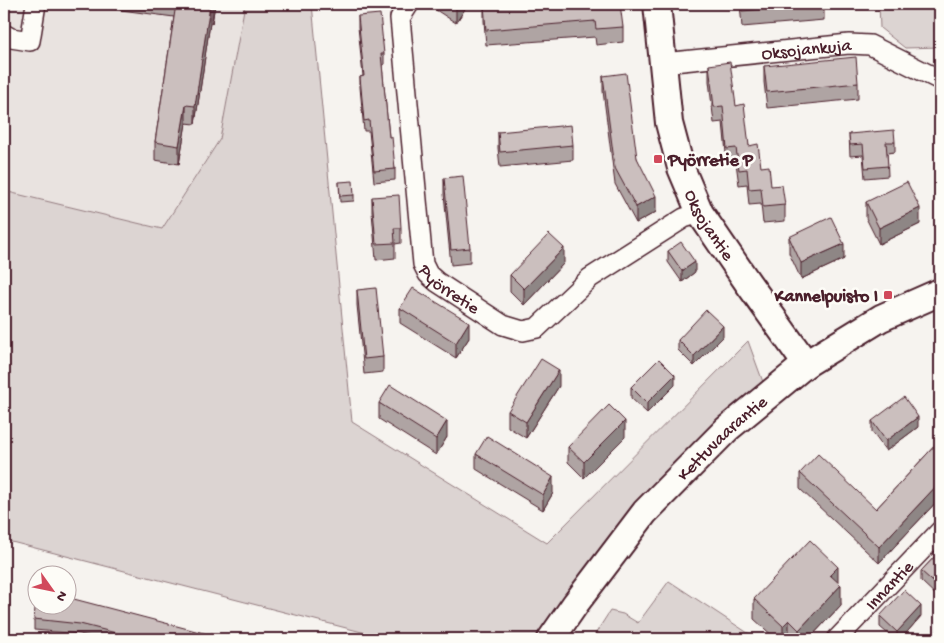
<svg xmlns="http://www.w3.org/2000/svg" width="944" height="643" font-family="'Gochi Hand',sans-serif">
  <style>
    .built { fill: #e9e3e0 }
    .green { fill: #dcd4d2; stroke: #937a7e }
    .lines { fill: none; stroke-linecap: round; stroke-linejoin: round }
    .street-casing { stroke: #4a1f2b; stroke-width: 22 }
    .secondary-casing { stroke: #4a1f2b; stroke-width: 30 }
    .street { stroke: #fdfcf7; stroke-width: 19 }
    .secondary { stroke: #fdfcf7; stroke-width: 26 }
    .wall { fill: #afa4a3; stroke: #4a1f2b }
    .shaded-wall { fill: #8e8685; stroke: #4a1f2b }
    .building { fill: #cbbfbe; stroke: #4a1f2b }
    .poi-dot { fill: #d1495b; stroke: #fdfcf7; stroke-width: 2 }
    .labels { text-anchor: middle; stroke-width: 5; stroke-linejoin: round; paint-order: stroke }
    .street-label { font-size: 18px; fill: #4a1f2b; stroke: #fdfcf7 }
    .poi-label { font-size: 18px; font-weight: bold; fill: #4a1f2b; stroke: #fdfcf7; text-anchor: start }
  </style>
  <rect width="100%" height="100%" fill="#f6f3ef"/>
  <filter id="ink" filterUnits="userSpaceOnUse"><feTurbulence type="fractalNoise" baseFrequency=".02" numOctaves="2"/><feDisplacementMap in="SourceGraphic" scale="10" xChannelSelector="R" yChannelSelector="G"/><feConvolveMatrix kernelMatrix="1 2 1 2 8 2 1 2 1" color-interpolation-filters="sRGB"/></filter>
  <g filter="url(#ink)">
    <path class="built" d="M4 4H245L220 139 162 229 4 191Z"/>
    <path class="green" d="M245 4H312L352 422 547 543 748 341 763 382 636 502 538 639H389L4 540V191L162 229 220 139Z
      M879 4H939L940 47 905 48 880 28Z
      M669 581 757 639H592L610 611 623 614 638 623Z"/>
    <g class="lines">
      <defs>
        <g id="street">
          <path id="s1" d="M409 4 400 18 423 264 428 274 437 282 503 325 523 331 537 328 590 278 684 218 700 213"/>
          <path d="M4 34 11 38 30 41 36 4"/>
          <path id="s2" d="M663 63 849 44 870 45 940 80"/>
          <path id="s3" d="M837 639 940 531"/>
        </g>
        <g id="secondary">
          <path id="s4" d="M657 4 669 123 681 168 700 213 748 283 806 364"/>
          <path id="s5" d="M551 639 576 603 645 512 727 429 806 364 881 318 940 292"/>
        </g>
      </defs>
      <use href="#street" class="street-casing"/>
      <use href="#secondary" class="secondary-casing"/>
      <use href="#street" class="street"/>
      <use href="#secondary" class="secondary"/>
    </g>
    <path class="wall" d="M76 4H215L212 23H210L195 124 186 123 179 164 155 160V142L174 17Z
      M436 4H468L456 23 436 10Z
      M506 4 623 27V42L596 45 595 37 486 45 484 21V5Z
      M740 4H824V20L742 27Z
      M358 16 384 54V65H382L389 137 395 169V180L374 182 369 131H364L360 87V77L363 76 358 27Z
      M709 65 736 106 749 146 771 186 785 205V221L763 223 761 204 749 205 747 184 739 185 736 163 727 164 723 122 714 123 709 81Z
      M764 66 858 83V99L767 108 764 82Z
      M603 76 637 158 656 212 636 223 615 184 603 91Z
      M498 132 573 145V160L500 167 498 148Z
      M849 134 895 142V152L887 153 888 176 865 178 863 155 850 156Z
      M444 178 470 248V263L451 265 444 194Z
      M339 182 354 195V201L340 202Z
      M372 197 401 228V243L395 244V258L376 260 372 212Z
      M866 202 920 224 879 244 866 218Z
      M789 237 844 259 801 279 789 253Z
      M668 251 695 272 682 282 668 262Z
      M564 263 524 305 510 291V275Z
      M357 290 383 357V372L364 374 357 305Z
      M400 308 469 338 456 358 400 323Z
      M723 337 694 366 678 350V340Z
      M675 385 647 413 631 398V387Z
      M559 386 526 438 508 427V411Z
      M379 403 447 437 436 455 379 419Z
      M872 421 918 427 886 451 872 432Z
      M625 437 584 478 568 462V447Z
      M940 440V498L879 563 800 489V473L876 509Z
      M476 454 553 493 543 510 476 469Z
      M940 551V599L921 581V571Z
      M838 583 841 605 809 639H776L754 619V599Z
      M4 593 9 605 7 626 4 625Z
      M69 602 211 635 237 639H99L80 634 34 630V619Z
      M880 616H921L901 639H894L880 627Z"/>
    <path class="shaded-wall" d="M212 4H215L212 23Z
      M458 4H468L456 23V7Z
      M210 5V23L195 124V106Z
      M186 105V123L179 164V146Z
      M656 196V212L636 223V207Z
      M920 208V224L879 244V228Z
      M844 244V259L801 279V263Z
      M564 248V263L524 305V289Z
      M695 262V272L682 282V271Z
      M469 322V338L456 358V343Z
      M723 326V337L694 366V356Z
      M559 370V386L526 438V422Z
      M675 375V385L647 413V403Z
      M918 417V427L886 451V441Z
      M447 421V437L436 455V439Z
      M625 421V437L584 478V462Z
      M553 477V493L543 510V495Z
      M940 482V498L879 563V547Z
      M838 567V587L830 575Z
      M841 585V605L809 639H799V630Z
      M9 594V605L7 626V615Z
      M921 606V616L901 639H897V632Z
      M789 620V639H783V626Z"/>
    <path class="building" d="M176 4H212V5H210L195 106 186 105 179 146 155 142Z
      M450 4H458L456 7Z
      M506 4H620L623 27 596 29 595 21 486 30 484 5Z
      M741 4H824L742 11Z
      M380 14 384 54H381L389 137H392L395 169 374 171 369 120 364 121 360 77 364 76 358 16Z
      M856 57 858 83 767 92 764 66Z
      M730 62 736 106 744 104 749 146 758 144 761 167 769 166 771 186 782 185 785 205 763 207 761 188 749 189 747 169 739 170 736 148 727 149 723 106 714 107 709 65Z
      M626 73 637 158 656 196 636 207 615 168 603 76Z
      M571 125 573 145 500 152 498 132Z
      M894 130 895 142H886L888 166 865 168 863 144 850 145 849 134Z
      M463 176 470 248 451 250 444 178Z
      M353 181 354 195 340 196 339 182Z
      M907 182 920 208 879 228 866 202Z
      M399 195 401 228H394L395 243 376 244 372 197Z
      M831 217 844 244 801 263 789 237Z
      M549 234 564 248 524 289 510 275Z
      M681 242 695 262 682 271 668 251Z
      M376 288 383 357 364 359 357 290Z
      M413 288 469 322 456 343 400 308Z
      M706 310 723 326 694 356 678 340Z
      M541 359 559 370 526 422 508 411Z
      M659 359 675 375 647 403 631 387Z
      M390 385 447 421 436 439 379 403Z
      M904 397 918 417 886 441 872 421Z
      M609 405 625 421 584 462 568 447Z
      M487 436 553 477 543 495 476 454Z
      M940 440V482L879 547 800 473 818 454 876 509Z
      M810 540 838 567 830 575 841 585 799 630 789 620 783 626 754 599Z
      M940 551V588L921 571Z
      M904 590 921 606 897 632 880 616Z
      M4 593 9 594 7 615H4Z
      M36 598H38V606H68V602H69L70 598 211 635V633L237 639H140L80 624 34 619Z"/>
  </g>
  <g class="poi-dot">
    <rect x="653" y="154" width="10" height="10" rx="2.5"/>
    <rect x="883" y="290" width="10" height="10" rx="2.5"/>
  </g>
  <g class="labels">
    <g class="street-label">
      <text dy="6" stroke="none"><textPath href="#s2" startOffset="144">Oksojankuja</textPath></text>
      <text dy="6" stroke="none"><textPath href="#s4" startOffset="230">Oksojantie</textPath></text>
      <text dy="6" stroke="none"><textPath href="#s1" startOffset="301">Pyörretie</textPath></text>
      <text dy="6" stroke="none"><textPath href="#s5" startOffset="265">Kettuvaarantie</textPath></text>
      <text dy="6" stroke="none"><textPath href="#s3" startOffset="75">Innantie</textPath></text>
    </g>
    <g class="poi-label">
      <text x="668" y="165">Pyörretie P</text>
      <text x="878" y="301" text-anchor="end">Kannelpuisto I</text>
    </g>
  </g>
  <rect width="944" height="643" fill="none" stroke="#fdfcf7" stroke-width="20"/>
  <rect x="10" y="10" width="924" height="623" fill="none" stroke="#4a1f2b" stroke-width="2" filter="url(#ink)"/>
  <g transform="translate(52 590) rotate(123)"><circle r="24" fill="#fdfcf7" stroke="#b5a4a5"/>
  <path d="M0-4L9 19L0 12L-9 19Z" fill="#d1495b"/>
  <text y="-8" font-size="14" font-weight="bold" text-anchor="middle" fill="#4a1f2b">N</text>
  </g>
</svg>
